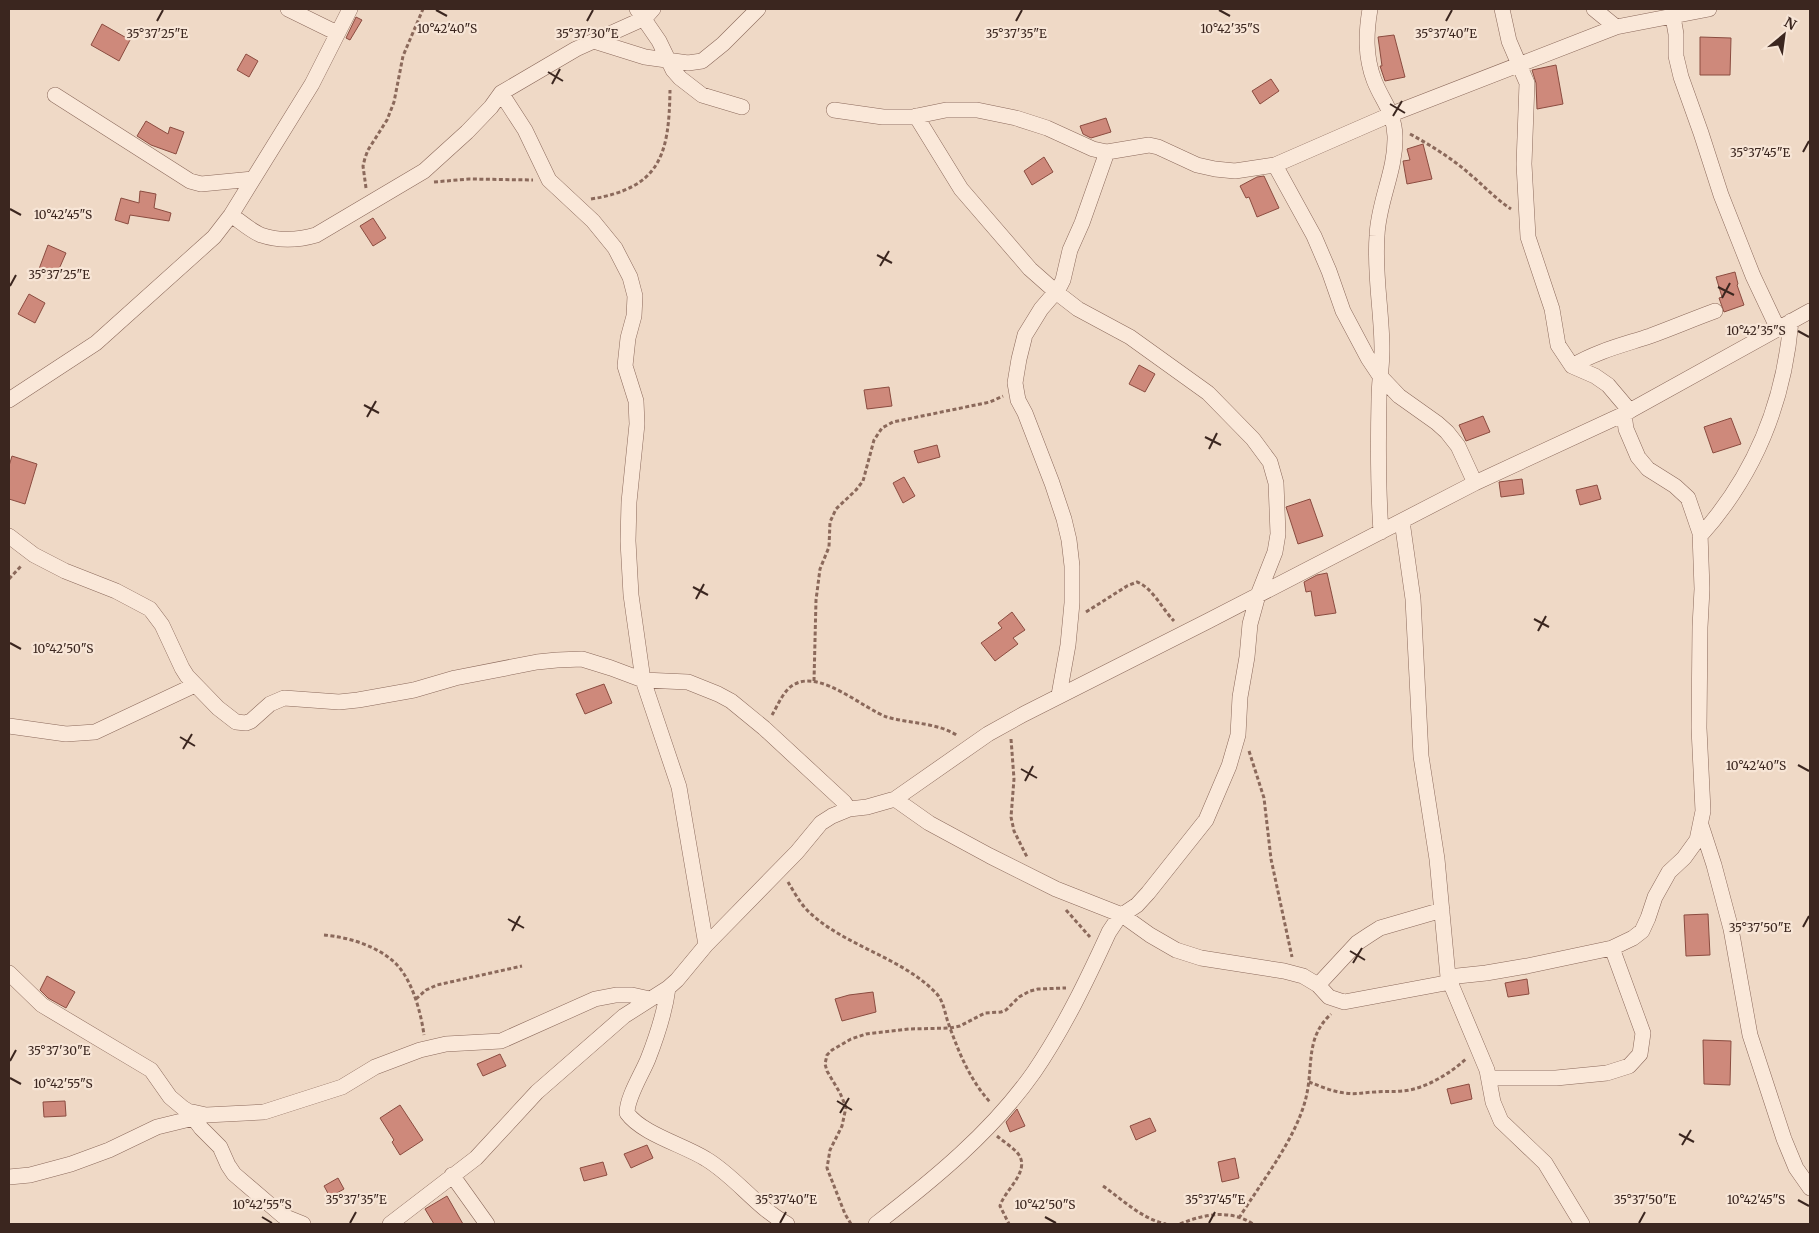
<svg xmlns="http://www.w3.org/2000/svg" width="1819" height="1233" font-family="Merriweather,serif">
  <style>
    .building { fill: #ce897b; stroke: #8b4c40 }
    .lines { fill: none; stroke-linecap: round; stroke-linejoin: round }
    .minor-casing { stroke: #8b695b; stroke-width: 16 }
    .path { stroke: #8b695b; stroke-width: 3; stroke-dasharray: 4 2.5; stroke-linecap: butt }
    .minor { stroke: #fae8d9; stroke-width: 15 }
    .ticks { fill: none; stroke: #3b261f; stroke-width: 2 }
    .ticks-label { font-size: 12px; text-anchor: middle; fill: #3b261f; stroke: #f7e5d6; stroke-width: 4.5; stroke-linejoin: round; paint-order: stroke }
  </style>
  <rect width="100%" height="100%" fill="#efd9c6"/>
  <path class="building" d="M356 17 362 20 350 40 346 38Z
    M102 24 130 40 119 61 91 45Z
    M1394 35 1405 77 1385 81 1380 66H1382L1378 37Z
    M1700 37 1731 38 1730 75H1700Z
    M246 54 258 61 249 77 237 70Z
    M1556 65 1563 104 1537 109 1536 83 1532 70Z
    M1271 79 1279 91 1260 104 1252 91Z
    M1106 118 1111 132 1091 138 1083 134 1080 126Z
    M146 121 168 134 170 127 184 132 176 154 151 145 137 136Z
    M1423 144 1432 179 1407 184 1403 161 1410 160 1407 149Z
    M1044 157 1053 172 1032 185 1024 171Z
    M1264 176 1279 208 1257 217 1249 197 1246 198 1240 186 1257 177Z
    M140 191 156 194 154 208 171 213 169 221 130 215 128 224 115 220 121 198 139 203Z
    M373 218 386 238 373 246 360 226Z
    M48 245 66 253 56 276 39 269Z
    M1735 272 1738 284 1737 285 1744 305 1724 312 1719 298 1722 297 1716 277Z
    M29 294 45 303 35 323 18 314Z
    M1139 365 1155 374 1145 392 1129 384Z
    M889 387 892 406 867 409 864 390Z
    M1483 416 1490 432 1466 441 1459 425Z
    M1731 418 1741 444 1713 453 1704 427Z
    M937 445 940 457 918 463 914 451Z
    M12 456 37 464 25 504 9 499V466Z
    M904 477 915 496 903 503 893 483Z
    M1522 479 1524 494 1501 497 1499 482Z
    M1597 485 1601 499 1580 505 1576 490Z
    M1310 499 1323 536 1298 544 1286 507Z
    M1327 573 1336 613 1315 616 1311 591 1306 592 1304 582 1317 575Z
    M1012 612 1025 630 1013 638 1018 644 995 661 981 643 1002 628 998 623Z
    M604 684 612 703 585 714 576 694Z
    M1708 914 1710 955 1686 956 1684 915Z
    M47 976 75 992 66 1008 48 998 40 990Z
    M1527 979 1529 994 1508 997 1505 983Z
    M873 992 876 1012 842 1021 835 999 849 995Z
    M1703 1040 1731 1041 1730 1085 1704 1084Z
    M500 1054 506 1066 483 1076 477 1064Z
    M1469 1084 1472 1099 1451 1104 1447 1089Z
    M65 1101 66 1116 44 1117 43 1102Z
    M400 1105 423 1140 400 1155 392 1142 394 1140 380 1118Z
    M1017 1109 1025 1126 1010 1132 1006 1122Z
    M1150 1118 1156 1131 1136 1140 1130 1126Z
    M647 1145 653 1158 631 1168 624 1154Z
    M1235 1158 1239 1178 1222 1182 1218 1162Z
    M603 1162 607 1175 584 1181 580 1168Z
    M338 1178 344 1189 330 1197 324 1186Z
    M447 1196 463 1224H434L425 1209Z"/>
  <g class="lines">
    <defs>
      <path id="minor" d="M288 9 337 33
        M637 9 659 41 673 70 680 78 702 95 742 107
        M1370 9C1366 33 1365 56 1374 80 1382 101 1394 111 1395 136 1396 171 1378 202 1377 236 1374 274 1382 312 1382 350 1382 366 1379 383 1379 399 1378 444 1378 488 1381 532
        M1502 9 1509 41 1527 83 1524 164 1528 237 1552 309 1558 345 1572 366 1595 376 1608 385 1630 411
        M1594 9 1616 27
        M1673 17 1676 34V56L1681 77 1701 133 1721 195 1753 276 1778 329
        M594 41 645 57 688 63 702 61 723 44 758 9
        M501 93 525 130 549 180 593 221 615 248 630 277 635 296 634 316 628 338 625 366 636 401 637 424 629 502 628 541 631 595 643 680 679 787 706 945
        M55 95 190 181 201 184 253 179
        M834 110 883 117H912L946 110H977L1016 118 1047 128 1093 149 1107 152 1149 145 1158 147 1197 165 1215 169 1235 171 1275 165 1392 114 1616 27 1709 9
        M1275 165 1314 236 1329 271 1343 311 1368 358 1380 376 1399 396 1437 423 1447 432 1458 446 1475 483
        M231 215C240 221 251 231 261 235 279 241 299 240 316 235L424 171 467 132 491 107 501 93 576 49 645 18 653 9
        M1572 366C1597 351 1623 345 1650 336 1672 328 1693 319 1715 311
        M9 400 96 343 214 237 231 215 312 84 350 9
        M1402 521 1413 599 1421 756 1437 859 1448 977 1487 1070 1493 1102 1501 1121 1545 1163 1582 1224
        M9 536 34 555 65 571 116 591 150 609 162 625 182 668 187 676 218 708 236 722 246 723 251 721 270 704 284 698 339 702 358 700 414 690 455 678 537 662 557 660 582 659 611 668 643 680 688 682 718 694 731 701 764 728 844 802 849 809
        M1700 536C1755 475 1784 403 1791 321
        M1059 695 1068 645 1072 603V566L1069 540 1064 519 1052 483 1025 413 1018 400 1015 383 1019 359 1025 335 1041 309 1059 288 1063 280 1070 250 1082 223 1107 152
        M9 726 66 734 95 732 195 685
        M895 799 929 823 990 856 1056 889 1122 915 1150 935 1176 950 1201 958 1284 971 1303 976 1318 985 1329 997 1344 1002 1451 982
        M1701 825 1714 865 1731 929 1750 1035 1784 1139 1796 1168 1810 1188
        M9 973 42 1005 151 1070 170 1097 183 1108 188 1111 206 1115 264 1112 342 1087 375 1067 420 1050 446 1044 501 1041 595 999 616 995H632L650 999
        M1448 977 1486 973 1527 966 1612 948 1633 938 1642 931 1648 918 1655 897 1669 872 1684 858 1697 840 1703 811 1699 728 1700 627 1702 589 1700 533 1688 498 1675 486 1648 469 1638 457 1626 429 1624 414
        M1318 985 1357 943 1369 935 1380 928 1442 910
        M668 988C665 1012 657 1036 648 1059 642 1074 627 1097 627 1113 642 1134 684 1145 706 1159 736 1177 756 1207 787 1224
        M1489 1078H1556L1607 1073 1629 1066 1640 1054 1643 1033 1612 948
        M189 1112 201 1128 220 1147 228 1165 234 1174 283 1216 303 1224
        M452 1175 487 1224
        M9 1177 30 1175 71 1164 109 1150 157 1127 202 1116
        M390 1224 476 1158 537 1092 624 1016 668 988 677 980 706 945 797 852 821 823 832 816 849 809 867 807 895 799 988 734 1024 714 1208 621 1475 483 1624 414 1810 311
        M876 1224C933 1180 992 1132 1034 1072 1064 1028 1087 980 1109 932L1119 917 1137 905 1148 893 1206 820 1229 766 1238 735 1240 697 1247 657 1250 624 1258 595 1275 552 1278 534 1276 483 1270 462 1253 439 1208 393 1130 337 1078 309 1056 292 1030 269 961 189 916 116"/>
    </defs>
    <use href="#minor" class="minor-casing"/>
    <path class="path" d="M1410 134C1432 146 1453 159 1472 176 1485 187 1496 199 1511 209
      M434 182 469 179 533 180
      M366 188 363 166 365 158 368 150 387 120 394 102 403 56 423 9
      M591 199C661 188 669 154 670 90
      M9 579 22 565
      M1086 612 1127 586 1137 582C1153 588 1162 609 1174 621
      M814 681 816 600 820 569 829 547 830 522 836 509 856 490 863 481 874 440 882 428 893 422 990 402 1003 396
      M772 715C778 705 784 689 795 684 821 670 864 709 887 717 910 724 937 722 958 736
      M1011 739 1014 779 1011 817 1014 831 1027 857
      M1249 751 1264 798 1271 859 1292 957
      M788 882C794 892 801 905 810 913 847 947 901 957 936 993 944 1001 945 1015 949 1025 959 1053 970 1080 990 1102
      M1066 910 1090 937
      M324 935C349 937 381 947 398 966 413 983 421 1013 424 1035
      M416 999 426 990 437 985 522 966
      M1309 1082C1320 1086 1333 1092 1345 1093 1356 1095 1365 1092 1376 1092 1385 1091 1394 1092 1403 1091 1425 1089 1451 1073 1467 1058
      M997 1136C1004 1142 1014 1148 1019 1155 1030 1172 1004 1191 1000 1206L1009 1224
      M1103 1186C1123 1200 1142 1219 1166 1224
      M1239 1218C1262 1181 1299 1135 1307 1093 1313 1063 1306 1037 1331 1014
      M851 1224 845 1214 827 1168 830 1150 842 1126 846 1107 840 1093 827 1071 825 1064 827 1055 832 1050 851 1039 866 1034 909 1029 950 1028 960 1026 985 1013 1001 1012 1006 1010 1019 997 1030 991 1038 989 1066 988
      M1180 1224C1204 1214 1230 1209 1253 1224"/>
    <use href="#minor" class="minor"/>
  </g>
  <path class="ticks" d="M436 10 447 16M1219 10 1230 16M157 21 163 10M587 21 593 10M1016 21 1022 10M1446 21 1452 10M548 72 563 81M552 84 560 69M1390 104 1405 113M1393 116 1402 101M1803 152 1809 141M10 209 21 215M877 255 892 263M880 266 889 251M10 286 16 275M1718 287 1734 295M1722 298 1730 283M1798 331 1809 337M364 405 379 413M367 417 376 401M1205 437 1221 445M1209 449 1217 433M693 587 708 595M696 599 704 584M1534 619 1549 627M1538 631 1546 616M10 643 21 649M180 737 195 746M183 749 192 734M1798 765 1809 771M1021 769 1037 778M1025 781 1033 766M508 919 524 928M1803 927 1809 916M512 931 520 916M1350 951 1365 960M1353 963 1362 948M10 1061 16 1050M10 1078 21 1084M837 1101 852 1110M840 1113 849 1098M1679 1134 1694 1142M1682 1145 1691 1130M1798 1200 1809 1206M262 1217 272 1223M1045 1217 1056 1223M350 1223 356 1212M780 1223 786 1212M1209 1223 1215 1212M1639 1223 1645 1212"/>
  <g class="ticks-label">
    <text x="447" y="33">10°42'40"S</text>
    <text x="1230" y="33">10°42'35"S</text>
    <text x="157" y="38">35°37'25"E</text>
    <text x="587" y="38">35°37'30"E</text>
    <text x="1016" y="38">35°37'35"E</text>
    <text x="1446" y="38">35°37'40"E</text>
    <text x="1760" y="157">35°37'45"E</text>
    <text x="63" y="219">10°42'45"S</text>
    <text x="59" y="279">35°37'25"E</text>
    <text x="1756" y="335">10°42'35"S</text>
    <text x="63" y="653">10°42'50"S</text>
    <text x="1756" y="770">10°42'40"S</text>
    <text x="1760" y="932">35°37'50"E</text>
    <text x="59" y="1055">35°37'30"E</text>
    <text x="63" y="1088">10°42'55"S</text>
    <text x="356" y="1204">35°37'35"E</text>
    <text x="786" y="1204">35°37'40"E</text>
    <text x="1215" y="1204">35°37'45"E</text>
    <text x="1645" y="1204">35°37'50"E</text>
    <text x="1756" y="1204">10°42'45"S</text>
    <text x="262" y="1209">10°42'55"S</text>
    <text x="1045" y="1209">10°42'50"S</text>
  </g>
  <rect width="1819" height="1233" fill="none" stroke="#3b261f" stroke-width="20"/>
  <g transform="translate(1784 35) rotate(29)" stroke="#f7e5d6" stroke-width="4" paint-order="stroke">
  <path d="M0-4L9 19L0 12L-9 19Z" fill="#3b261f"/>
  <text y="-8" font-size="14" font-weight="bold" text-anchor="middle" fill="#3b261f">N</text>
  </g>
</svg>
